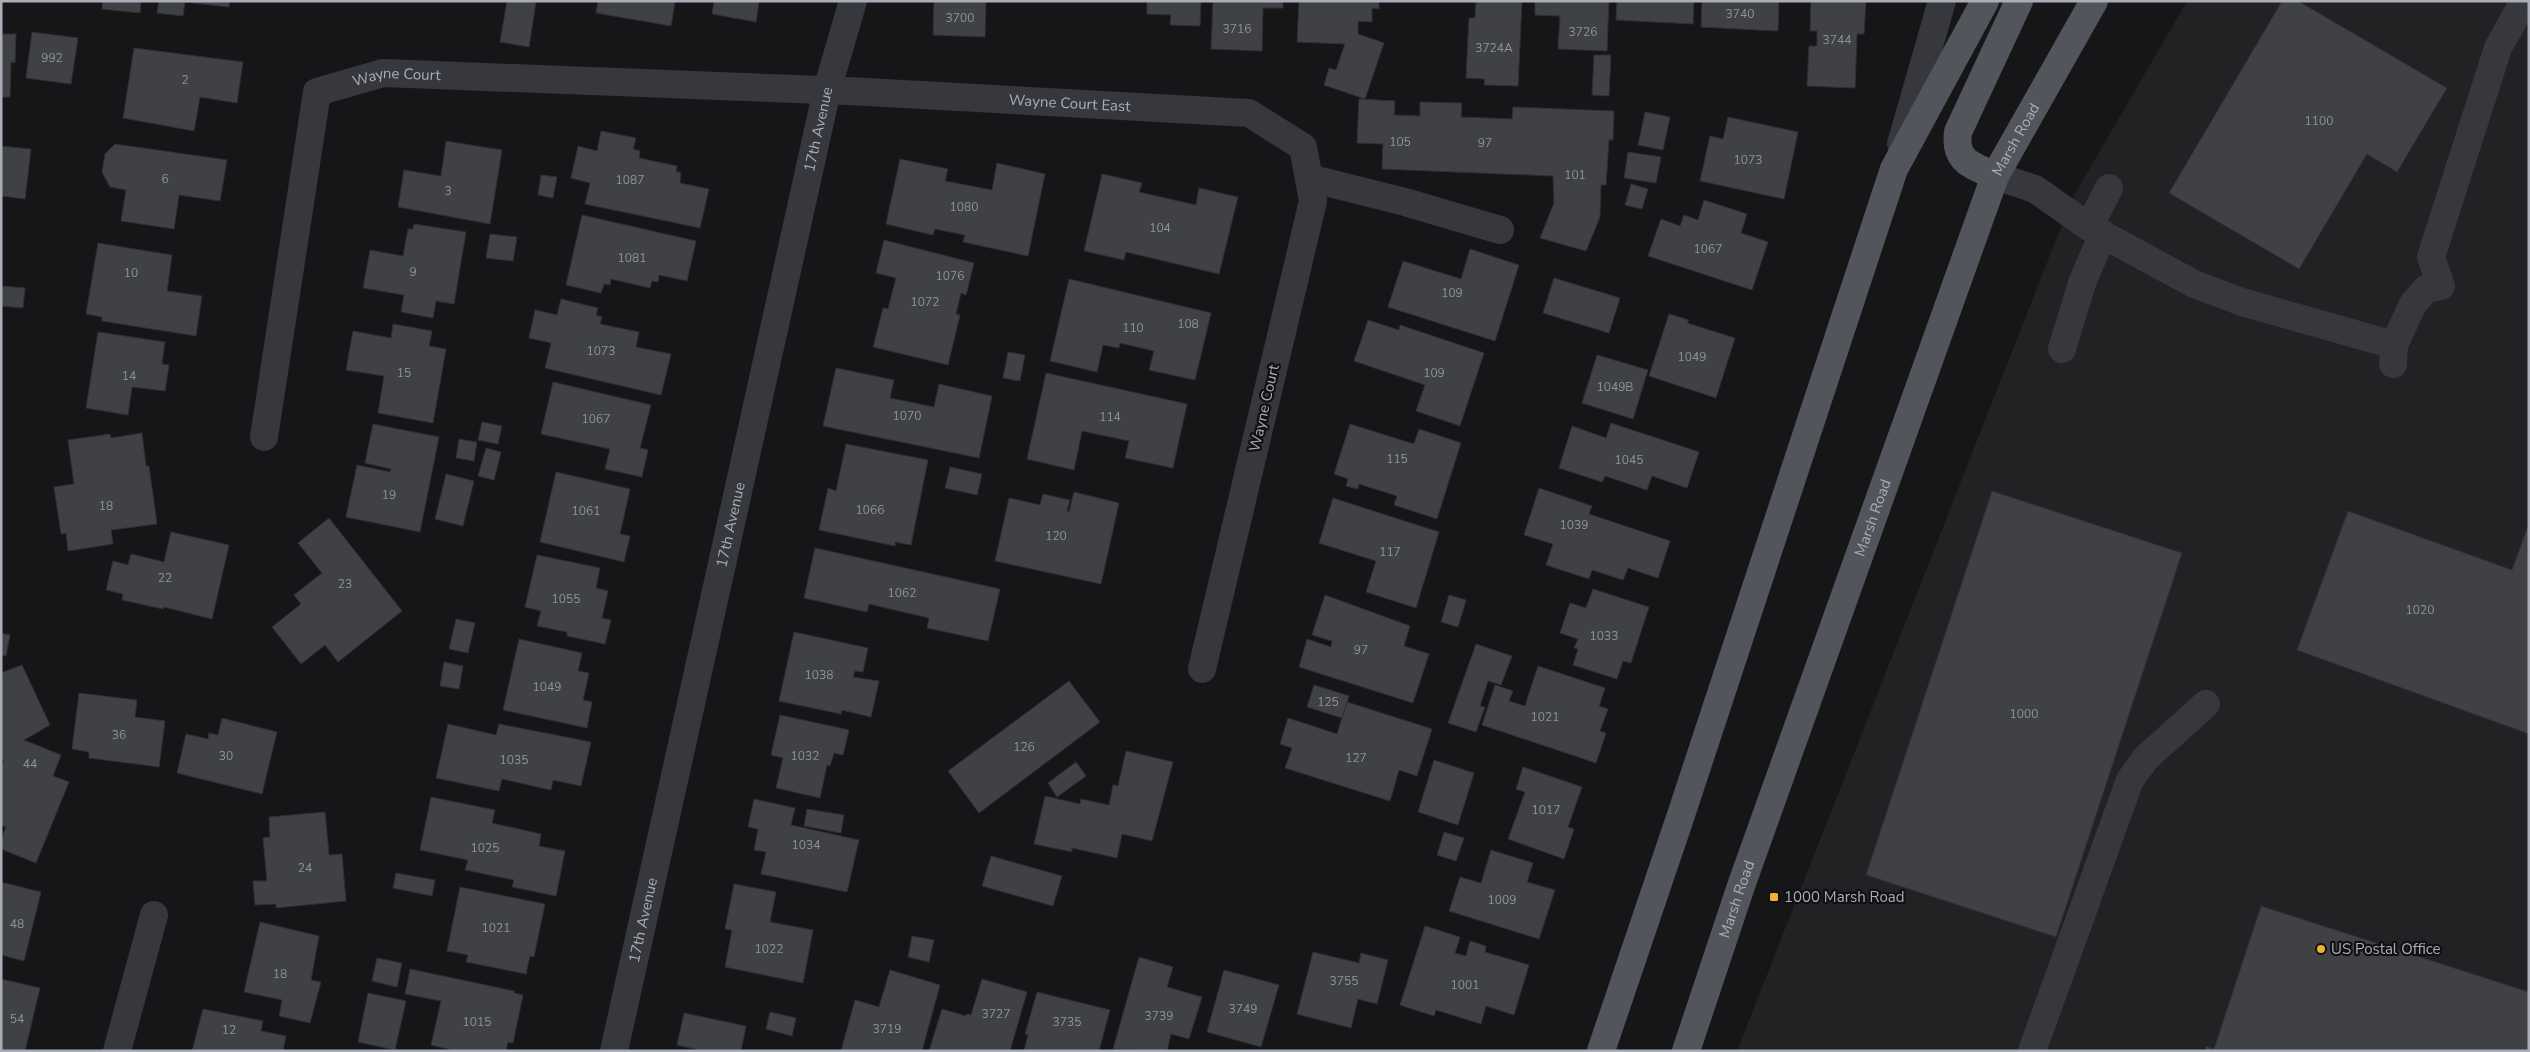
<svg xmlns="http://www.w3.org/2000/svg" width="2530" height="1052" font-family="'Nunito Sans',sans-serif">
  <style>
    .built { fill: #222225 }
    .building { fill: #404145; stroke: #303034 }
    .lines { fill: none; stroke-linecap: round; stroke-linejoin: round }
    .minor { stroke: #37383d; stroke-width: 28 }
    .major { stroke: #53555c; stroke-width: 28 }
    .poi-dot { fill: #f2b134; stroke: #111113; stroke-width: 2 }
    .labels { text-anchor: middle; stroke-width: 4.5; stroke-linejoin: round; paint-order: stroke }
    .number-label { font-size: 12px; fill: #8e929b }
    .street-label { font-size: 15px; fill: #a8adb8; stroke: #111113 }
    .poi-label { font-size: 15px; fill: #a8adb8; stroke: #111113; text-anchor: start }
  </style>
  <rect width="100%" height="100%" fill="#161618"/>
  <path class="built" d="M2187 1H2529V1051H1737L2072 199Z"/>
  <path class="building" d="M103 1H141L140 13 102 9Z
    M159 1H230L229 7 185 2 183 16 157 13Z
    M507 1 536 2 529 47 500 42Z
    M598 1H675L671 26 596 13Z
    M714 1H759L756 22 712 14Z
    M934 1H986L985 37 933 35Z
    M1147 1H1201L1200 26 1170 25 1171 15 1147 14Z
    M1213 1H1283V8H1263L1262 51 1211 49Z
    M1299 1H1379V9L1372 8V22L1358 21V34L1384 43 1365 99 1324 85 1329 68 1336 70 1345 44 1297 42Z
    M1522 1 1518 86 1484 85 1485 79 1466 78 1469 18H1475L1476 2 1467 1Z
    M1535 1H1609L1607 51 1558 49 1560 16 1535 15Z
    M1617 1H1694L1693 24 1616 20Z
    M1702 1H1779L1778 31 1701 27Z
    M1811 1H1866L1864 34H1857L1855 88 1807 86 1809 46H1817V31H1810Z
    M2282 1H2298L2447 88 2397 172 2367 154 2299 269 2169 193Z
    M32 32 78 38 71 84 26 78Z
    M1 34H16L15 63 11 62 10 97H1Z
    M134 48 243 62 237 103 200 97 194 131 123 118Z
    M1594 55H1611L1609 96 1592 95Z
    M1359 99 1395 101 1394 115 1420 116V102L1462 103 1461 117 1512 119 1513 107 1614 111 1613 140H1609L1606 185H1601L1600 217 1586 251 1540 238 1554 203 1553 176 1382 169 1383 144 1357 143Z
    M1645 112 1670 117 1663 150 1638 145Z
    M1728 117 1798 132 1784 199 1700 181 1710 136 1723 139Z
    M601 131 636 138 633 149 640 151 639 158 677 166 676 172H681L680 183 709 189 700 228 585 204 590 183 571 178 578 146 597 151Z
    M446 141 502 150 490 224 398 207 404 170 441 176Z
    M115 144 227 160 220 201 179 195 174 229 121 221 126 190 110 187 102 172 105 154Z
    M1 146 31 149 25 199 1 196Z
    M1628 152 1661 157 1656 183 1624 178Z
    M900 159 948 169 945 181 992 190 997 163 1045 174 1028 256 963 242 965 235 935 229 933 235 886 224Z
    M1102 174 1142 183 1139 192 1196 205 1199 188 1238 197 1219 274 1126 252 1124 260 1084 251Z
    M541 175 557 177 553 198 538 195Z
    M1631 184 1648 189 1642 209 1625 205Z
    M1704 200 1747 214 1741 233 1768 242 1752 290 1648 256 1661 219 1680 226 1684 215 1698 220Z
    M582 215 696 241 687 281 659 275 658 282 652 281 650 288 611 279 610 285 604 284 601 293 566 285Z
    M414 224 466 232 454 304 436 301 433 318 401 312 404 295 363 288 370 250 403 256 408 229H413Z
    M490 234 517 237 513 261 486 258Z
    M884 240 974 263 966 295 961 293 956 314 960 315 948 365 873 347 883 308 888 309 896 278 876 273Z
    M98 243 172 255 167 291 202 296 196 336 102 321V317L86 314Z
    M1470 249 1519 265 1495 341 1388 307 1403 261 1461 279Z
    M1554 278 1620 298 1609 333 1543 313Z
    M1069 279 1211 313 1195 380 1149 370 1154 351 1120 343 1119 348 1103 345 1097 372 1050 361Z
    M1 286 25 288 23 308 1 306Z
    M561 299 598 308 596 315 602 317 600 324 639 332 636 347 671 354 661 395 545 368 551 343 529 338 535 310 557 315Z
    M1669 314 1689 320 1687 323 1735 338 1716 398 1649 376Z
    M1368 320 1399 330 1400 325 1484 353 1460 426 1416 411 1425 385 1354 361Z
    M393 324 432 331 429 346 446 349 433 423 378 413 384 376 346 370 353 331 391 338Z
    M98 332 165 342 162 364 169 365 165 391 132 387 128 415 86 408Z
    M1008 352 1025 355 1020 381 1003 378Z
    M1597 355 1648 370 1633 419 1582 403Z
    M836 368 894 380 890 398 934 407 939 384 992 396 979 458 823 426Z
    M1046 373 1187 404 1173 468 1125 458 1129 441 1082 431 1074 470 1027 459Z
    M553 382 651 405 640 448 648 450 642 477 605 469 610 449 541 434Z
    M482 422 502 426 498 444 478 440Z
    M1611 423 1699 452 1687 488 1652 476 1647 490 1605 476 1602 482 1559 468 1572 426 1606 438Z
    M373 424 439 437 420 532 346 517 357 465 390 472 391 469 365 463Z
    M1350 424 1414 444 1419 429 1461 443 1437 519 1394 505 1397 496 1359 484 1358 489 1346 486 1348 479 1334 474Z
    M142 433 146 466H149L157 524 111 530 113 544 68 551 66 533 61 534 54 487 74 484 68 440 110 434 111 438Z
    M459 439 477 442 474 461 456 458Z
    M846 444 928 460 911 545 895 542V546L819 530 828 488 836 491Z
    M486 448 501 452 494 480 478 476Z
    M950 467 982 474 977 495 945 488Z
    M556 472 630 489 620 534 630 536 624 562 540 542Z
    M446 474 474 481 463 526 435 519Z
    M1539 488 1592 506 1589 514 1670 541 1658 578 1628 568 1623 580 1592 570 1589 579 1546 565 1553 544 1524 535Z
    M1992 491 2182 553 2056 937 1866 875Z
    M1074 492 1119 503 1101 584 995 561 1009 498 1040 505 1043 494 1070 500 1067 511 1069 512Z
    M1333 498 1439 532 1416 608 1366 592 1376 561 1319 543Z
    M2348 511 2512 570 2529 523V734L2297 650Z
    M329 518 402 611 338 662 325 645 301 664 272 627 301 604 294 595 322 573 298 543Z
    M171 532 229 545 212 619 164 607 163 609 122 600 123 594 106 590 113 561 128 565 131 554 164 562Z
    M815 548 1000 589 988 641 927 628 929 618 869 604 867 612 804 598Z
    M537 555 600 568 596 588 608 591 602 618 611 620 605 644 567 636V632L537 626 541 611 525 607Z
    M1593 589 1649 607 1631 663 1623 661 1617 679 1573 665 1578 649 1574 648 1578 639 1560 633 1570 603 1586 608Z
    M1325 595 1410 626 1404 646 1429 654 1413 703 1299 667 1307 639 1331 647 1332 641 1312 635Z
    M1449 595 1466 600 1458 627 1441 622Z
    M456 619 475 623 468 653 449 649Z
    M794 632 868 648 863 672 855 671 853 677 879 681 871 717 842 710 841 714 779 701Z
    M1 633 10 635 6 656 1 655Z
    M519 639 582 653 578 671 589 673 583 700 592 702 587 728 503 710Z
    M1476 644 1512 656 1501 685 1488 681 1480 706 1485 707 1476 732 1448 723Z
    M444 662 463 666 459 689 440 686Z
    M22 665 50 725 24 740 61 755 53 776 69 782 36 863 1 849V840L6 827 1 825V767L4 761H1V673Z
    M1538 666 1605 688 1599 706 1608 709 1600 731 1606 733 1596 763 1482 725 1495 685 1513 691 1509 701 1525 706Z
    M1069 681 1100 722 979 813 948 771Z
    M1314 685 1349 696 1342 718 1307 707Z
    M79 693 137 700 135 717 165 721 159 767 89 758V752L72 749Z
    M1347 702 1432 729 1417 776 1399 770 1390 801 1285 768 1292 748 1280 744 1288 718 1337 734Z
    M780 715 849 730 843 755 834 753 830 766 827 765 820 798 776 788 783 758 771 755Z
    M222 718 277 732 262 794 177 773 186 734 208 739 209 733 218 735Z
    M448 724 496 735 499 724 591 742 581 786 553 780 551 790 502 779 499 791 436 778Z
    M1126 751 1173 762 1152 841 1122 834 1117 858 1072 848V852L1034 844 1045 796 1080 804 1081 799 1109 805 1113 785 1118 786Z
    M1434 760 1474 773 1458 825 1418 812Z
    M1076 762 1086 776 1057 797 1048 783Z
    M1523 767 1582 787 1568 827 1574 829 1564 859 1508 839 1525 792 1516 789Z
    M431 797 495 810 492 823 541 834 539 846 565 851 556 896 512 887 514 880 465 870 468 860 420 850Z
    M754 799 795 808 791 825 859 840 847 892 761 874 766 852 754 850 758 829 748 827Z
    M807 809 844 815 841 833 804 826Z
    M325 812 329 855 342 854 346 901 276 908V904L255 905 253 881H267L263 838 270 837 269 817Z
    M1444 832 1464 838 1456 861 1437 855Z
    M1491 850 1533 863 1527 882 1555 890 1539 939 1449 911 1460 877 1481 883Z
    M991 856 1062 876 1053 906 982 886Z
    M396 873 435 880 432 896 393 888Z
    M1 882 41 892 24 961 1 955Z
    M734 884 776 892 770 922 813 930 803 983 725 967 732 930 725 929Z
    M460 887 545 904 534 957 530 956 526 974 466 962 468 955 447 951Z
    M2261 906 2529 992V1051H2205L2206 1046 2214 1049Z
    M260 922 319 936 311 980 321 982 310 1023 279 1016 282 1000 244 992Z
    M1425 926 1460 937 1455 953 1466 956 1470 941 1486 946 1485 952 1529 965 1514 1015 1486 1006 1481 1024 1436 1010 1434 1016 1400 1005Z
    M912 936 934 940 929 962 908 957Z
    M1313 952 1359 963 1361 953 1388 960 1377 1004 1358 999 1351 1028 1297 1014Z
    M1139 957 1173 967 1167 987 1202 997 1189 1039 1171 1034 1167 1051 1113 1049Z
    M377 958 402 963 397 987 372 981Z
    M410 969 514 991V993L523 995 513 1043 508 1042 506 1051H456L431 1045 441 1001 405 994Z
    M890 970 940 985 922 1051H841L855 1000 879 1007Z
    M1224 970 1279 985 1261 1047 1207 1032Z
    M1 979 40 988 25 1051H1Z
    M982 979 1027 992 1010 1051H929L942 1009 966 1016 967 1014 971 1015Z
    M1037 992 1110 1010 1099 1051H1024L1028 1035 1025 1034Z
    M368 993 406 1001 395 1050 358 1042Z
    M203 1009 263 1021 261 1031 286 1036 283 1051H192Z
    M770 1012 796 1018 792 1036 766 1029Z
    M684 1013 746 1026 741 1051H704L677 1045Z"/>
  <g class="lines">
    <g class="minor">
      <path d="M1901 144 1942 1"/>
      <path d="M1995 176 2035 189 2089 227 2194 284 2242 302 2394 345 2393 364"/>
      <path d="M1309 178 1405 202 1500 230"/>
      <path d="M2089 227 2109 188"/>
      <path d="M2394 345 2413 304 2426 289 2441 286 2431 257 2498 48 2524 1"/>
      <path d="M2062 349 2082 283 2103 234"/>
      <path id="s1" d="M264 437 317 92 383 73 848 91 1249 113 1303 147 1313 201 1202 669"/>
      <path d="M117 1051 154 915"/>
      <path id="s2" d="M614 1051 827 90 853 1"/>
      <path d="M2032 1051 2130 780 2146 758 2206 704"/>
    </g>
    <g class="major">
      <path d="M1995 176C1972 165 1954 162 1958 132L2019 1"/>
      <path d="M1601 1051 1680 818 1894 169 1985 1"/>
      <path id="s3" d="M1686 1051 1741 886 1995 176 2094 1"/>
    </g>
  </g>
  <g class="poi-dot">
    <rect x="1769" y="892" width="10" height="10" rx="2.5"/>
    <circle cx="2321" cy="949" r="5"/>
  </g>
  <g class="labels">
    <g class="number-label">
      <text x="1740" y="18">3740</text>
      <text x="960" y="22">3700</text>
      <text x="1237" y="33">3716</text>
      <text x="1583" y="36">3726</text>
      <text x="1837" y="44">3744</text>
      <text x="1494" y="52">3724A</text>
      <text x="52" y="62">992</text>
      <text x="185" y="84">2</text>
      <text x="2319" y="125">1100</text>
      <text x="1400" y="146">105</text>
      <text x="1485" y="147">97</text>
      <text x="1748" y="164">1073</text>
      <text x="1575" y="179">101</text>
      <text x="165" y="183">6</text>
      <text x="630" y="184">1087</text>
      <text x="448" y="195">3</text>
      <text x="964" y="211">1080</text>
      <text x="1160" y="232">104</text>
      <text x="1708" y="253">1067</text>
      <text x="632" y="262">1081</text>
      <text x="413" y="276">9</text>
      <text x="131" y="277">10</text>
      <text x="950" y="280">1076</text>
      <text x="1452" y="297">109</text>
      <text x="925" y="306">1072</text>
      <text x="1188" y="328">108</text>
      <text x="1133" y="332">110</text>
      <text x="601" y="355">1073</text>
      <text x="1692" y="361">1049</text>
      <text x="404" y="377">15</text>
      <text x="1434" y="377">109</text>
      <text x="129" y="380">14</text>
      <text x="1615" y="391">1049B</text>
      <text x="907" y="420">1070</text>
      <text x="1110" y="421">114</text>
      <text x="596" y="423">1067</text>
      <text x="1397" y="463">115</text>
      <text x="1629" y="464">1045</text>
      <text x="389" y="499">19</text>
      <text x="106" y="510">18</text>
      <text x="870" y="514">1066</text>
      <text x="586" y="515">1061</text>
      <text x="1574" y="529">1039</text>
      <text x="1056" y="540">120</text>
      <text x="1390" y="556">117</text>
      <text x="165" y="582">22</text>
      <text x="345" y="588">23</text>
      <text x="902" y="597">1062</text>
      <text x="566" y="603">1055</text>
      <text x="2420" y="614">1020</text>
      <text x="1604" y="640">1033</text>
      <text x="1361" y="654">97</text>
      <text x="819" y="679">1038</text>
      <text x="547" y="691">1049</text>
      <text x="1328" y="706">125</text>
      <text x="2024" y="718">1000</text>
      <text x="1545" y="721">1021</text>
      <text x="119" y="739">36</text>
      <text x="1024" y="751">126</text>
      <text x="226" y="760">30</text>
      <text x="805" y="760">1032</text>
      <text x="1356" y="762">127</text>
      <text x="514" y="764">1035</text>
      <text x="30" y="768">44</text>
      <text x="1546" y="814">1017</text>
      <text x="806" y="849">1034</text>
      <text x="485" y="852">1025</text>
      <text x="305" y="872">24</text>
      <text x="1502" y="904">1009</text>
      <text x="17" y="928">48</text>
      <text x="496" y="932">1021</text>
      <text x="769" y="953">1022</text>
      <text x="280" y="978">18</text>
      <text x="1344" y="985">3755</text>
      <text x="1465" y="989">1001</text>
      <text x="1243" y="1013">3749</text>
      <text x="996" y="1018">3727</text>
      <text x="1159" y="1020">3739</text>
      <text x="17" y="1023">54</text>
      <text x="477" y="1026">1015</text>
      <text x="1067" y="1026">3735</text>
      <text x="887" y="1033">3719</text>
      <text x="229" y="1034">12</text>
    </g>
    <g class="street-label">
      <text dy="5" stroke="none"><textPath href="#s1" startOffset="431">Wayne Court</textPath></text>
      <text dy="5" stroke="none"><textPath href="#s1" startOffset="1105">Wayne Court East</textPath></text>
      <text dy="5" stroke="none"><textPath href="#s2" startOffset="944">17th Avenue</textPath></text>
      <text dy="5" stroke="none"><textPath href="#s3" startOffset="970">Marsh Road</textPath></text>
      <text transform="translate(1264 408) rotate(-77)" y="5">Wayne Court</text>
      <text dy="5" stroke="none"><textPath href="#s3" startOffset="565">Marsh Road</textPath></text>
      <text dy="5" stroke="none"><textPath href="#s2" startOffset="539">17th Avenue</textPath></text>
      <text dy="5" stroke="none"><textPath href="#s3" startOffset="160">Marsh Road</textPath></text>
      <text dy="5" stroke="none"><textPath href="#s2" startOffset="134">17th Avenue</textPath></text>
    </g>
    <g class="poi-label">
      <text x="1784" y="902">1000 Marsh Road</text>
      <text x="2331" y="954">US Postal Office</text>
    </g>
  </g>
  <rect width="2530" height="1052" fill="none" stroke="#a8adb8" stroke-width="5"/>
</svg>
